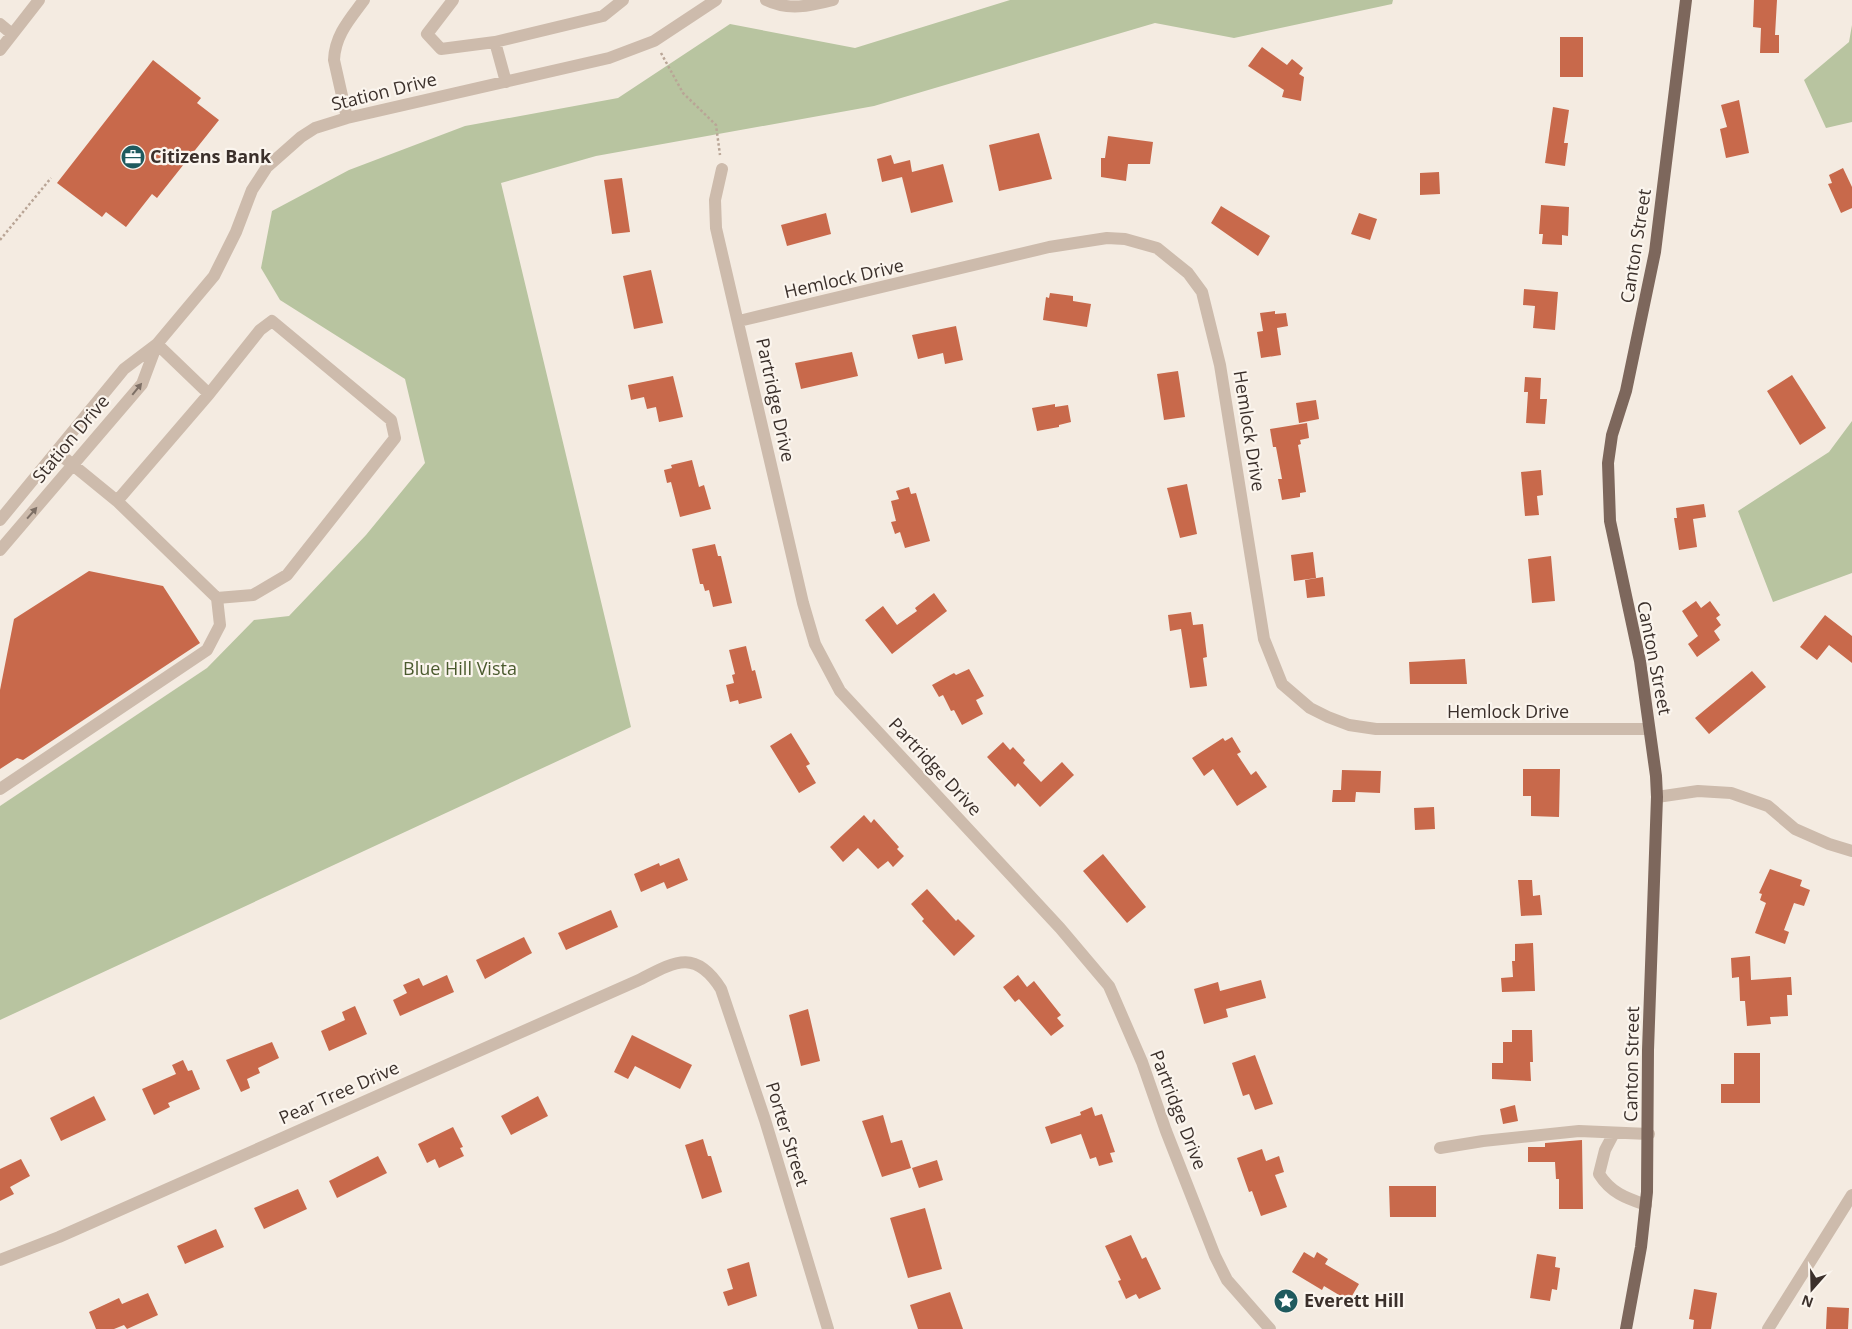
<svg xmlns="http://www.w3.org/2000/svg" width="1852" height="1329" font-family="'Open Sans',sans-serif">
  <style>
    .green { fill: #b8c4a0 }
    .building { fill: #c8694b }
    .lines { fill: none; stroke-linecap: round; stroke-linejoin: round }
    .path { stroke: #b9a596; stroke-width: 2.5; stroke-dasharray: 2.5 2.5; stroke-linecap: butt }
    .minor { stroke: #cdbbac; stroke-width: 12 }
    .major { stroke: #7d675c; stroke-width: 12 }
    .oneway { fill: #7d6f65 }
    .labels { text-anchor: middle; stroke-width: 4.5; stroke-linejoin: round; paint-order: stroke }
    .street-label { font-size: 18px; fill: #3b302b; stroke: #fbf5ee }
    .poi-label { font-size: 18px; font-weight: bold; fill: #3b302b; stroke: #fbf5ee; text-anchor: start }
    .park-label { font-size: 18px; fill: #4a5a2e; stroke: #fbf5ee }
  </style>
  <rect width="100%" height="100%" fill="#f4ebe1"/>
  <path class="green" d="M1010 0H1393L1392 4 1234 38 1155 23 874 106 596 156 501 183 631 727 0 1020V806L207 668 254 620 289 616 366 535 425 463 405 379 280 300 261 268 272 211 349 170 465 126 618 98 730 24 855 48Z
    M1852 25V122L1826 128 1804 80 1849 42Z
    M1852 421V573L1773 602 1738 511 1829 452Z"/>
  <path class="building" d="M1754 0H1777L1775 35H1779V53H1760L1761 28 1753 27Z
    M1560 37H1583V77H1560Z
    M1262 47 1287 65 1292 59 1303 68 1299 74 1304 77 1301 101 1282 97 1284 90 1248 66Z
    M153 60 201 98 197 103 219 120 157 198 152 194 126 227 106 212 102 217 57 183Z
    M1739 100 1749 153 1726 158 1720 129 1727 127 1721 105Z
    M1553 107 1569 110 1564 143H1568L1565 166 1545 163Z
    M1039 133 1052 179 999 191 989 145Z
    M1108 136 1153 142 1150 164H1128L1126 181 1101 177V158H1105Z
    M891 155 894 164 910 160 912 172 943 164 953 202 911 213 902 177 882 182 877 159Z
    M1843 168 1852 187V208L1841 213 1828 184 1832 183 1829 175Z
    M1439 172 1440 194 1420 195V173Z
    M622 178 630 232 612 234 604 180Z
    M1541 205 1569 207 1568 236 1562 235V245L1542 244 1543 234H1539Z
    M1221 206 1270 236 1258 256 1211 223Z
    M826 213 831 234 787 246 781 225Z
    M1359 213 1377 219 1370 240 1351 234Z
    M651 270 663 323 634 329 623 276Z
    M1524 289 1558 292 1555 330 1533 328 1535 306 1523 305Z
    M1050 293 1073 296V301L1091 304 1087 327 1043 320 1046 297 1049 298Z
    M1275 311V314L1286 313 1288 326 1277 328 1281 355 1261 358 1257 332 1263 331 1260 313Z
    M956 326 963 360 945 364 943 353 918 359 912 335Z
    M852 352 858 376 801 389 795 363Z
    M1178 371 1185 417 1164 420 1157 374Z
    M1792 375 1826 428 1800 445 1767 391Z
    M673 376 683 417 659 422 656 407 647 409 644 397 631 400 628 385Z
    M1525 377 1541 378 1540 399H1547L1545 424 1526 423 1528 392H1524Z
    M1316 400 1319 419 1299 423 1296 403Z
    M1055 404V407L1068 405 1071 422 1059 425V427L1037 431 1032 408Z
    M1307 423 1309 438 1300 440 1301 444 1298 445 1306 492 1300 493V497L1282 500 1278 479H1282L1276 447H1273L1270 429Z
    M692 460 699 487 704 485 711 509 680 517 671 482 667 483 664 470 672 468 671 465Z
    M1541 470 1543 495 1537 496 1539 515 1525 516 1521 472Z
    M1187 484 1197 534 1180 538 1167 488Z
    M909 487 911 494 916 493 930 541 905 548 900 532 895 534 891 522 896 521 891 501 899 499 896 491Z
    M1704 504 1706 517 1693 519 1697 547 1679 550 1674 518H1677L1676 508Z
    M715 544 718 556H721L732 603 713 607 709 590 705 591 703 584H700L692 549Z
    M1313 552 1316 578 1294 581 1291 555Z
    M1551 556 1555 601 1532 603 1528 559Z
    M89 571 163 586 200 643 23 760 17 758 0 769V690L14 619Z
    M1323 577 1325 596 1307 598 1305 580Z
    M934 593 947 611 892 654 865 620 883 606 897 625 917 611 915 608Z
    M1696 601 1701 608 1710 601 1720 615 1716 618 1721 625 1714 631 1720 640 1697 657 1688 644 1698 636 1682 611Z
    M1191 612 1193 625 1203 624 1207 657 1203 658 1207 686 1190 688 1181 629 1170 631 1168 615Z
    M1825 615 1852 636V663L1829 645 1817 660 1800 647Z
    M746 646 752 671 755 670 762 698 739 704 738 700 730 702 726 685 734 683 732 675 735 674 729 650Z
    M1465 659 1467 684H1410L1409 662Z
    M969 669 984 696 976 700 983 714 962 725 954 710 951 711 943 695 939 697 932 685 954 673 956 675Z
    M1752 671 1766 687 1709 734 1695 718Z
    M791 733 810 764 806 766 816 783 799 793 770 746Z
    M1232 737 1241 752 1237 754 1251 775 1256 771 1267 787 1237 806 1213 769 1204 776 1192 758 1223 738 1225 741Z
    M1003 742 1010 750 1013 747 1025 760 1023 763 1041 782 1062 762 1074 775 1040 807 1018 783 1015 787 987 757Z
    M1523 769H1560L1559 817 1531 816V796H1523Z
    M1342 770 1381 771 1380 793 1356 792 1355 802H1332L1333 790H1341Z
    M1434 807 1435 829 1415 830 1414 808Z
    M864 815 871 823 874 819 899 847 897 849 904 856 893 867 888 861 878 869 858 848 843 862 830 847Z
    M1103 854 1146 907 1127 923 1083 871Z
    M679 858 688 880 667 889 664 882 641 892 634 874 659 863 660 866Z
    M1770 869 1802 880 1800 886 1810 890 1804 906 1794 903 1784 930 1789 932 1785 944 1755 933 1766 903 1760 900 1762 894 1759 893Z
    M1518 880H1532L1533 896 1540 895 1542 915 1521 916Z
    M927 889 956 921 958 919 975 936 954 956 922 921 924 919 911 904Z
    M611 910 618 927 566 950 558 933Z
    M524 937 532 953 485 979 476 960Z
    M1533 943 1535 991 1502 992 1501 978 1513 977 1512 961H1515V944Z
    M1750 956 1751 980 1791 977 1792 995H1787L1788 1016 1770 1017 1771 1024 1747 1026 1745 1001H1740L1739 977 1732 978 1731 958Z
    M447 975 454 992 400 1016 393 1000 407 993 403 985 419 978 423 986Z
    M1018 975 1027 987 1034 981 1061 1015 1057 1018 1064 1026 1051 1036 1019 999 1015 1002 1003 987Z
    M1261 980 1266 998 1226 1009 1228 1017 1204 1024 1194 989 1218 982 1220 991Z
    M355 1006 367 1034 329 1051 321 1031 345 1020 342 1012Z
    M808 1009 820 1061 801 1066 789 1015Z
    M1512 1030H1532L1533 1062H1530L1531 1081 1492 1079V1063H1503V1042H1512Z
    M632 1035 692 1065 680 1089 635 1066 628 1079 614 1072Z
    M272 1042 279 1058 258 1068 260 1073 247 1079 250 1088 241 1092 226 1060Z
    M1734 1053H1760V1103H1721V1084H1734Z
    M1255 1055 1273 1104 1255 1110 1249 1094 1243 1096 1232 1063Z
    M183 1060 188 1071 192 1070 200 1089 168 1103 170 1107 154 1115 142 1089 176 1074 172 1065Z
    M94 1096 106 1120 61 1141 50 1118Z
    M538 1096 548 1116 511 1135 501 1116Z
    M1515 1105 1518 1121 1503 1124 1500 1109Z
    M1092 1107 1095 1116 1102 1114 1115 1152 1110 1153 1113 1162 1099 1166 1096 1157 1090 1159 1081 1134 1051 1144 1045 1127 1081 1115 1080 1112Z
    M883 1115 891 1143 902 1140 911 1168 882 1177 862 1121Z
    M453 1127 463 1147 460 1148 464 1156 439 1168 435 1159 427 1163 418 1144Z
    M703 1139 708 1156H711L722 1192 702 1199 685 1145Z
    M1582 1140 1583 1209H1559V1179H1556L1555 1162H1528V1147H1545V1143Z
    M1262 1149 1266 1161 1279 1156 1284 1172 1275 1175 1287 1207 1261 1216 1252 1191 1249 1192 1237 1158Z
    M378 1156 387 1173 337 1198 329 1181Z
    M21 1159 30 1176 10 1187 14 1194 0 1201V1169Z
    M937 1160 943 1180 919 1188 912 1168Z
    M1389 1186H1436V1217H1390Z
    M298 1189 307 1209 264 1229 254 1208Z
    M925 1208 942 1269 908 1278 890 1218Z
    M216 1229 224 1247 185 1264 177 1246Z
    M1131 1235 1142 1259 1146 1257 1161 1289 1139 1299 1136 1294 1126 1299 1118 1281 1121 1280 1105 1246Z
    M1304 1252 1314 1258 1317 1252 1328 1259 1325 1264 1359 1284 1349 1301 1324 1286 1322 1290 1292 1272Z
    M1537 1254 1556 1257 1555 1267 1560 1268 1557 1290 1552 1289 1550 1301 1530 1298Z
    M749 1262 757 1296 728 1306 723 1292 733 1289 727 1269Z
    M1694 1289 1717 1293 1711 1329H1693L1694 1320 1689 1319Z
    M950 1292 963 1329H918L910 1305Z
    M148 1293 158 1315 127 1329 124 1325 114 1329H96L89 1312 119 1298 122 1304Z
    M1827 1307 1849 1308 1848 1329H1826Z"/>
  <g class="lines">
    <path class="path" d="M661 53 683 93 716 125 720 155
      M0 240 51 178"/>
    <path class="minor" d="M453 0 427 34 441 49 495 42 506 82
      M766 0C788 11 810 6 833 0
      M0 24 12 34
      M495 42 603 16 623 0
      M0 50 39 0
      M347 118 334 60C335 35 350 19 364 0
      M722 169 715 200 716 228 803 603 815 644 840 691 1060 928 1109 986 1142 1062 1166 1131 1215 1256 1227 1280 1270 1329
      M739 321 1049 247 1107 238 1125 239 1157 248 1188 273 1202 292 1220 365 1264 639 1282 684 1310 708 1328 717 1349 725 1376 729H1649
      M157 344 209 394
      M117 501 209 394 260 330 272 321 391 420 395 438 287 575 253 595 217 598
      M0 520 124 369 157 344 214 276 236 232 252 190 267 167 301 137 315 128 347 118 609 58 654 41 716 0
      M0 550 142 384 157 344
      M0 789 207 650 220 625 217 598 117 501 57 452
      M1657 797 1698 791 1731 793 1768 806 1795 829 1829 844 1852 851
      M1614 1133 1605 1150 1599 1174C1611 1193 1626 1198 1646 1205
      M1440 1148 1483 1141 1579 1131 1649 1134
      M0 1260 59 1237 639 980C674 962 695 948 721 989L765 1120 828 1329
      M1768 1329 1852 1195"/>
    <path class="major" d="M1626 1329 1641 1247 1647 1192 1648 1050 1657 797 1656 776 1640 661 1610 521 1608 463 1612 435 1626 391 1655 252 1686 0"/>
  </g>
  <defs><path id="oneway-solid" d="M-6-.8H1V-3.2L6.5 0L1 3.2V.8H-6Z" transform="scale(1.25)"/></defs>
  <g class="oneway">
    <use href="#oneway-solid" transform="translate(137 389) rotate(-51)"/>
    <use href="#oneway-solid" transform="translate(32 513) rotate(-49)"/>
  </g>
  <defs>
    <symbol id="office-disc" viewBox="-11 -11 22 22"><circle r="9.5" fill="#1f5a5e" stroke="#fbf5ee"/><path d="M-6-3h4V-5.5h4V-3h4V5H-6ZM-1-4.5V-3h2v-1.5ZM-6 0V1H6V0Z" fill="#fff"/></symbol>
    <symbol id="sight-disc" viewBox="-11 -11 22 22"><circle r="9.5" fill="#1f5a5e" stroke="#fbf5ee"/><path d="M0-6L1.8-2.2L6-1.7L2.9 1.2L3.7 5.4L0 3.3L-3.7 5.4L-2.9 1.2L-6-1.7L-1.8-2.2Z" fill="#fff"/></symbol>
  </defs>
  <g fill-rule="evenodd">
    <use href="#office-disc" x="119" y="143" width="28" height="28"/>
    <use href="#sight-disc" x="1272" y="1287" width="28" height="28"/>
  </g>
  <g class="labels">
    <g class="street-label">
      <text transform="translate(384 92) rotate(-14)" y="6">Station Drive</text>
      <text transform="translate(1636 246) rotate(-81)" y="6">Canton Street</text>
      <text transform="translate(844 279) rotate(-13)" y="6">Hemlock Drive</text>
      <text transform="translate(775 400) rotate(78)" y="6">Partridge Drive</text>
      <text transform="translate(1249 431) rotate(81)" y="6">Hemlock Drive</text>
      <text transform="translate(71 439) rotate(-50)" y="6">Station Drive</text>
      <text transform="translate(1654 658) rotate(79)" y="6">Canton Street</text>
      <text x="1508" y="718">Hemlock Drive</text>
      <text transform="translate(935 767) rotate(47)" y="6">Partridge Drive</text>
      <text transform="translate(1632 1064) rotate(-89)" y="6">Canton Street</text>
      <text transform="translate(339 1093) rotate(-24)" y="6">Pear Tree Drive</text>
      <text transform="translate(1178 1110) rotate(69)" y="6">Partridge Drive</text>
      <text transform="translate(787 1134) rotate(73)" y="6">Porter Street</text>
    </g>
    <g class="poi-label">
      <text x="150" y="163">Citizens Bank</text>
      <text x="1304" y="1307">Everett Hill</text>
    </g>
    <g class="park-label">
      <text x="460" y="675">Blue Hill Vista</text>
    </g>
  </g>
  <g transform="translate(1812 1289) rotate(200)" stroke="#fbf5ee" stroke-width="4" paint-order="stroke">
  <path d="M0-4L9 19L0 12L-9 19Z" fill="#3b302b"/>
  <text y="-8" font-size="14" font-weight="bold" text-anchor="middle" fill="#3b302b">N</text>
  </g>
</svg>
